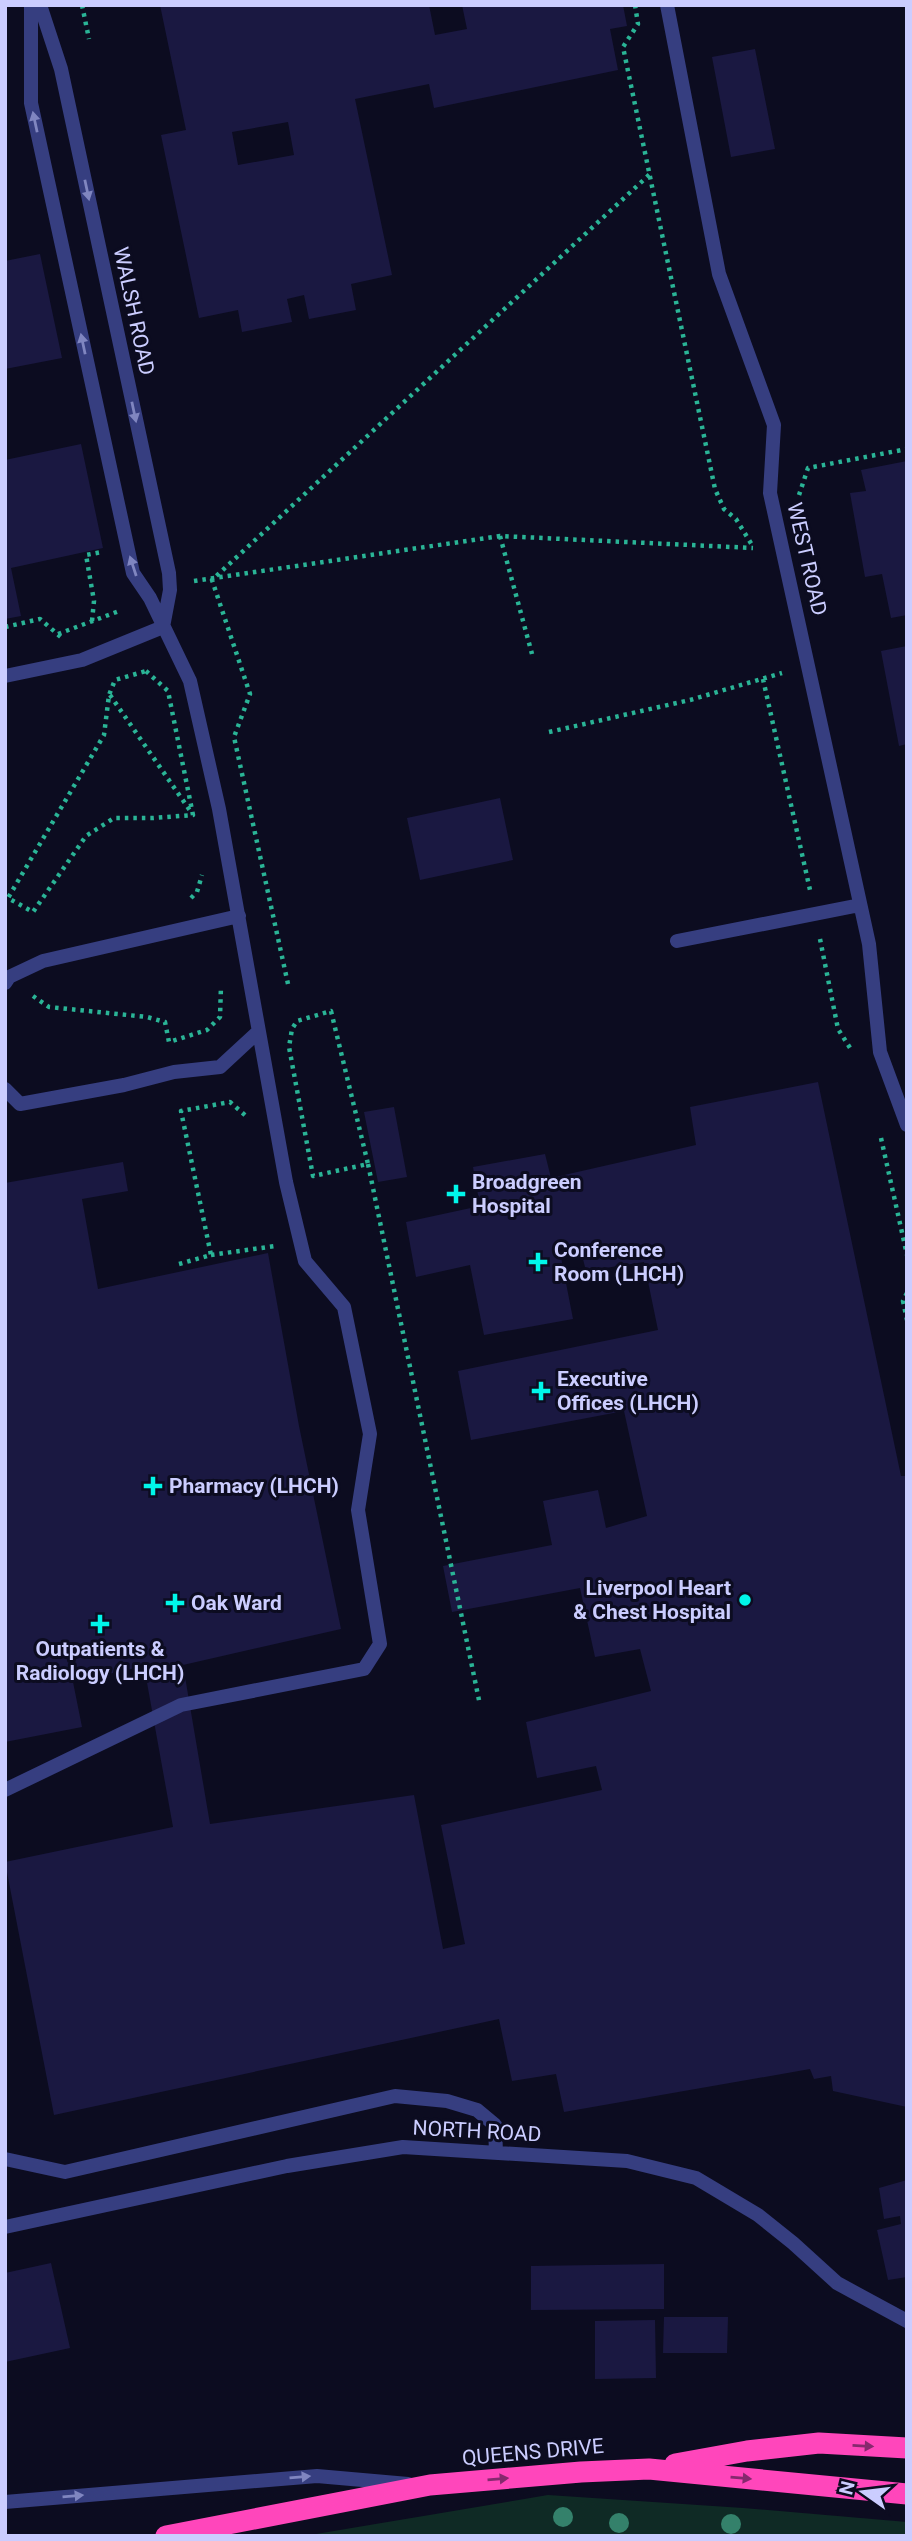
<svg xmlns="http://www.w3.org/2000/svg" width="912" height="2541" font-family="Roboto,sans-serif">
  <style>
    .green { fill: #0f2a25 }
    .building { fill: #1a1841; fill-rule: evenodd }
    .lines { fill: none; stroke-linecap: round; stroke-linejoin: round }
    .path { stroke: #2ab496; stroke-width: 4.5; stroke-dasharray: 3.5 5; stroke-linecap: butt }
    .lane { stroke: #363e80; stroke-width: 14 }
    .highway { stroke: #ff46bb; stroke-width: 21 }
    .tree { fill: #34816b }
    .oneway { fill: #8086c0 }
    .oneway2 { fill: #86296e }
    .poi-dot { fill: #00f6e9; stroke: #0c0c20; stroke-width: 2.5 }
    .labels { text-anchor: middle; stroke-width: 6; stroke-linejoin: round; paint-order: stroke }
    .street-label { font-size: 21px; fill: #cbcdff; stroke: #0c0c20 }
    .poi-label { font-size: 21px; font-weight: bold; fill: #cbcdff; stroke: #0c0c20; text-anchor: start }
  </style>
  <rect width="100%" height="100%" fill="#0c0c20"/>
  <path class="green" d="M548 2495 743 2508 907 2522V2536H304Z"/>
  <path class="building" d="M160 5H429L435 35 467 29 462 5H623L627 26 610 29 618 70 434 108 429 84 355 99 392 275 351 284 356 310 309 319 304 295 287 299 292 322 242 332 238 310 199 318 161 135 186 130ZM288 122 294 155 238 165 232 132Z
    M755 49 775 149 731 157 712 57Z
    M40 254 62 358 5 369V261Z
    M81 444 103 548 11 568 21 616 5 619V460Z
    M907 461V615L891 618 882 574 865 577 850 493 866 491 861 470Z
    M907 646V744L899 746 881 651Z
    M500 798 513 860 420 880 407 818Z
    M818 1082 901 1476H907V2107L833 2091 831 2076 814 2079 810 2069 564 2112 556 2074 512 2081 499 2019 54 2115 5 1862 173 1827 144 1666 73 1682 82 1727 5 1742V1183L123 1162 128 1191 82 1199 98 1289 268 1253 299 1426 341 1629 183 1665 210 1824 414 1795 443 1949 465 1944 441 1825 602 1790 596 1766 537 1778 526 1722 651 1691 640 1649 595 1657 580 1588 452 1612 443 1566 552 1545 543 1501 598 1490 606 1528 647 1516 624 1411 471 1440 458 1371 658 1330 644 1262 586 1271 579 1243 559 1247 573 1319 484 1335 470 1265 416 1277 406 1222 480 1206 473 1167 545 1154 551 1178 696 1145 690 1107Z
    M394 1107 407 1177 378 1182 364 1112Z
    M907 2180V2277L888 2280 877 2230 901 2224 900 2216 884 2219 879 2188Z
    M51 2263 70 2348 5 2362V2273Z
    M664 2264V2309L531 2310V2266Z
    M664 2317H728L727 2353H663Z
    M655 2320 656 2378 595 2379V2321Z"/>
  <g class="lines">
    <path class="path" d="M82 5 89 39
      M635 5 638 24 623 47 715 489 724 509 736 519 752 545
      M799 495 808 468 907 449
      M500 536 532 654
      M194 581 500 536 753 548
      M92 621 94 601 86 555 102 552
      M5 627 40 619 62 638
      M58 634 119 611
      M146 671 168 691 193 815 153 818H114L86 836 33 912 8 898 104 735 109 695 115 680Z
      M763 679 810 890
      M110 695 191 812
      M549 732 690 700 782 673
      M191 898 197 892 202 875
      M820 939 838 1029 852 1051
      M288 984 234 737 250 694 212 580 650 174
      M33 996 49 1007 147 1017 165 1022 169 1042 207 1030 220 1017 221 986
      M331 1011 368 1164 313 1176 289 1047 292 1029 297 1021Z
      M881 1138 907 1255
      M368 1164 480 1705
      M211 1255 275 1246
      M179 1264 211 1255 181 1111 230 1102 246 1116
      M907 1293 903 1301 907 1320"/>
    <path class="lane" d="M40 5 61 69 169 573 170 590 163 627
      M667 5 719 274 774 425 770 493 869 944 880 1052 907 1125
      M5 676 82 660 163 627
      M677 941 860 905
      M5 983 9 977 43 961 239 916
      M5 1089 20 1104 124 1085 174 1072 220 1067 258 1032
      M5 1790 181 1705 364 1669 380 1644 358 1510 370 1434 344 1307 305 1261 286 1182 219 809 190 681 150 598 133 573 31 103V5
      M5 2159 65 2172 395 2096 447 2101 477 2110 495 2125 496 2153
      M5 2227 287 2166 403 2147 627 2161 696 2178 758 2215 793 2243 837 2283 907 2321
      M5 2502 317 2476 408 2484"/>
    <path class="highway" d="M675 2464 747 2451 819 2443 907 2448
      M166 2536 430 2485 581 2472 649 2469 907 2494"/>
  </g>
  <g class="tree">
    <circle cx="563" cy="2517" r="10"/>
    <circle cx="619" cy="2523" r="10"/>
    <circle cx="731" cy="2524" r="10"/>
  </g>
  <defs><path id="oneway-solid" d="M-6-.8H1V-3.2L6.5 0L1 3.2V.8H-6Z" transform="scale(1.75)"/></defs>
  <g class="oneway">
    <use href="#oneway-solid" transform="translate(35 122) rotate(-102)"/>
    <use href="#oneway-solid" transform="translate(87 190) rotate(78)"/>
    <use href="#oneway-solid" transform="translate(83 344) rotate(-102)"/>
    <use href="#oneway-solid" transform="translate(134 412) rotate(78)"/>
    <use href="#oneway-solid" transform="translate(133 566) rotate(-108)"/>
    <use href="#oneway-solid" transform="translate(300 2477) rotate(-5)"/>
    <use href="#oneway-solid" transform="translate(73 2496) rotate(-5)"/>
  </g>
  <g class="oneway2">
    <use href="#oneway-solid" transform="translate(863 2446) rotate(3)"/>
    <use href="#oneway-solid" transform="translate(741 2478) rotate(5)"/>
    <use href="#oneway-solid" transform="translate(498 2479) rotate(-5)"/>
  </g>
  <g class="poi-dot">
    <path d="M452.5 1183.5h7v7h7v7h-7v7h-7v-7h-7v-7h7z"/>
    <path d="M534.5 1251.5h7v7h7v7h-7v7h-7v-7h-7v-7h7z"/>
    <path d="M537.5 1380.5h7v7h7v7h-7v7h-7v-7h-7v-7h7z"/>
    <path d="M149.5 1475.5h7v7h7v7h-7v7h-7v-7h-7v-7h7z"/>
    <circle cx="745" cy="1600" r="7"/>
    <path d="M171.5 1592.5h7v7h7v7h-7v7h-7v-7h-7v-7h7z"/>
    <path d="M96.5 1613.5h7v7h7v7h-7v7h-7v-7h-7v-7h7z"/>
  </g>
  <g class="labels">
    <g class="street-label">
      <text transform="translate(134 311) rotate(78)" y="7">WALSH ROAD</text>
      <text transform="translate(807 559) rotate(77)" y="7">WEST ROAD</text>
      <text transform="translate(477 2131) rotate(3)" y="7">NORTH ROAD</text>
      <text transform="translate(533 2452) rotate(-5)" y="7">QUEENS DRIVE</text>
    </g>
    <g class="poi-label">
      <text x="472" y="1189">Broadgreen<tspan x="472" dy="24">Hospital</tspan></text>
      <text x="554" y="1257">Conference<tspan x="554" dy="24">Room (LHCH)</tspan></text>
      <text x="557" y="1386">Executive<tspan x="557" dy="24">Offices (LHCH)</tspan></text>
      <text x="169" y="1493">Pharmacy (LHCH)</text>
      <text x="731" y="1595" text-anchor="end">Liverpool Heart<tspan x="731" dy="24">&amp; Chest Hospital</tspan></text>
      <text x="191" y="1610">Oak Ward</text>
      <text x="100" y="1656" text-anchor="middle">Outpatients &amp;<tspan x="100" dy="24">Radiology (LHCH)</tspan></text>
    </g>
  </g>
  <rect width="912" height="2541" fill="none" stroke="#cbcdff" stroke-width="14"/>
  <g transform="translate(863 2492) rotate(284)" stroke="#0c0c20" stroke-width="5" paint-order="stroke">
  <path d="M0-5L12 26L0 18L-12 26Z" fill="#cbcdff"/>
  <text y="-10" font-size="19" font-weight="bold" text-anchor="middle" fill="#cbcdff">N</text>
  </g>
</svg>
